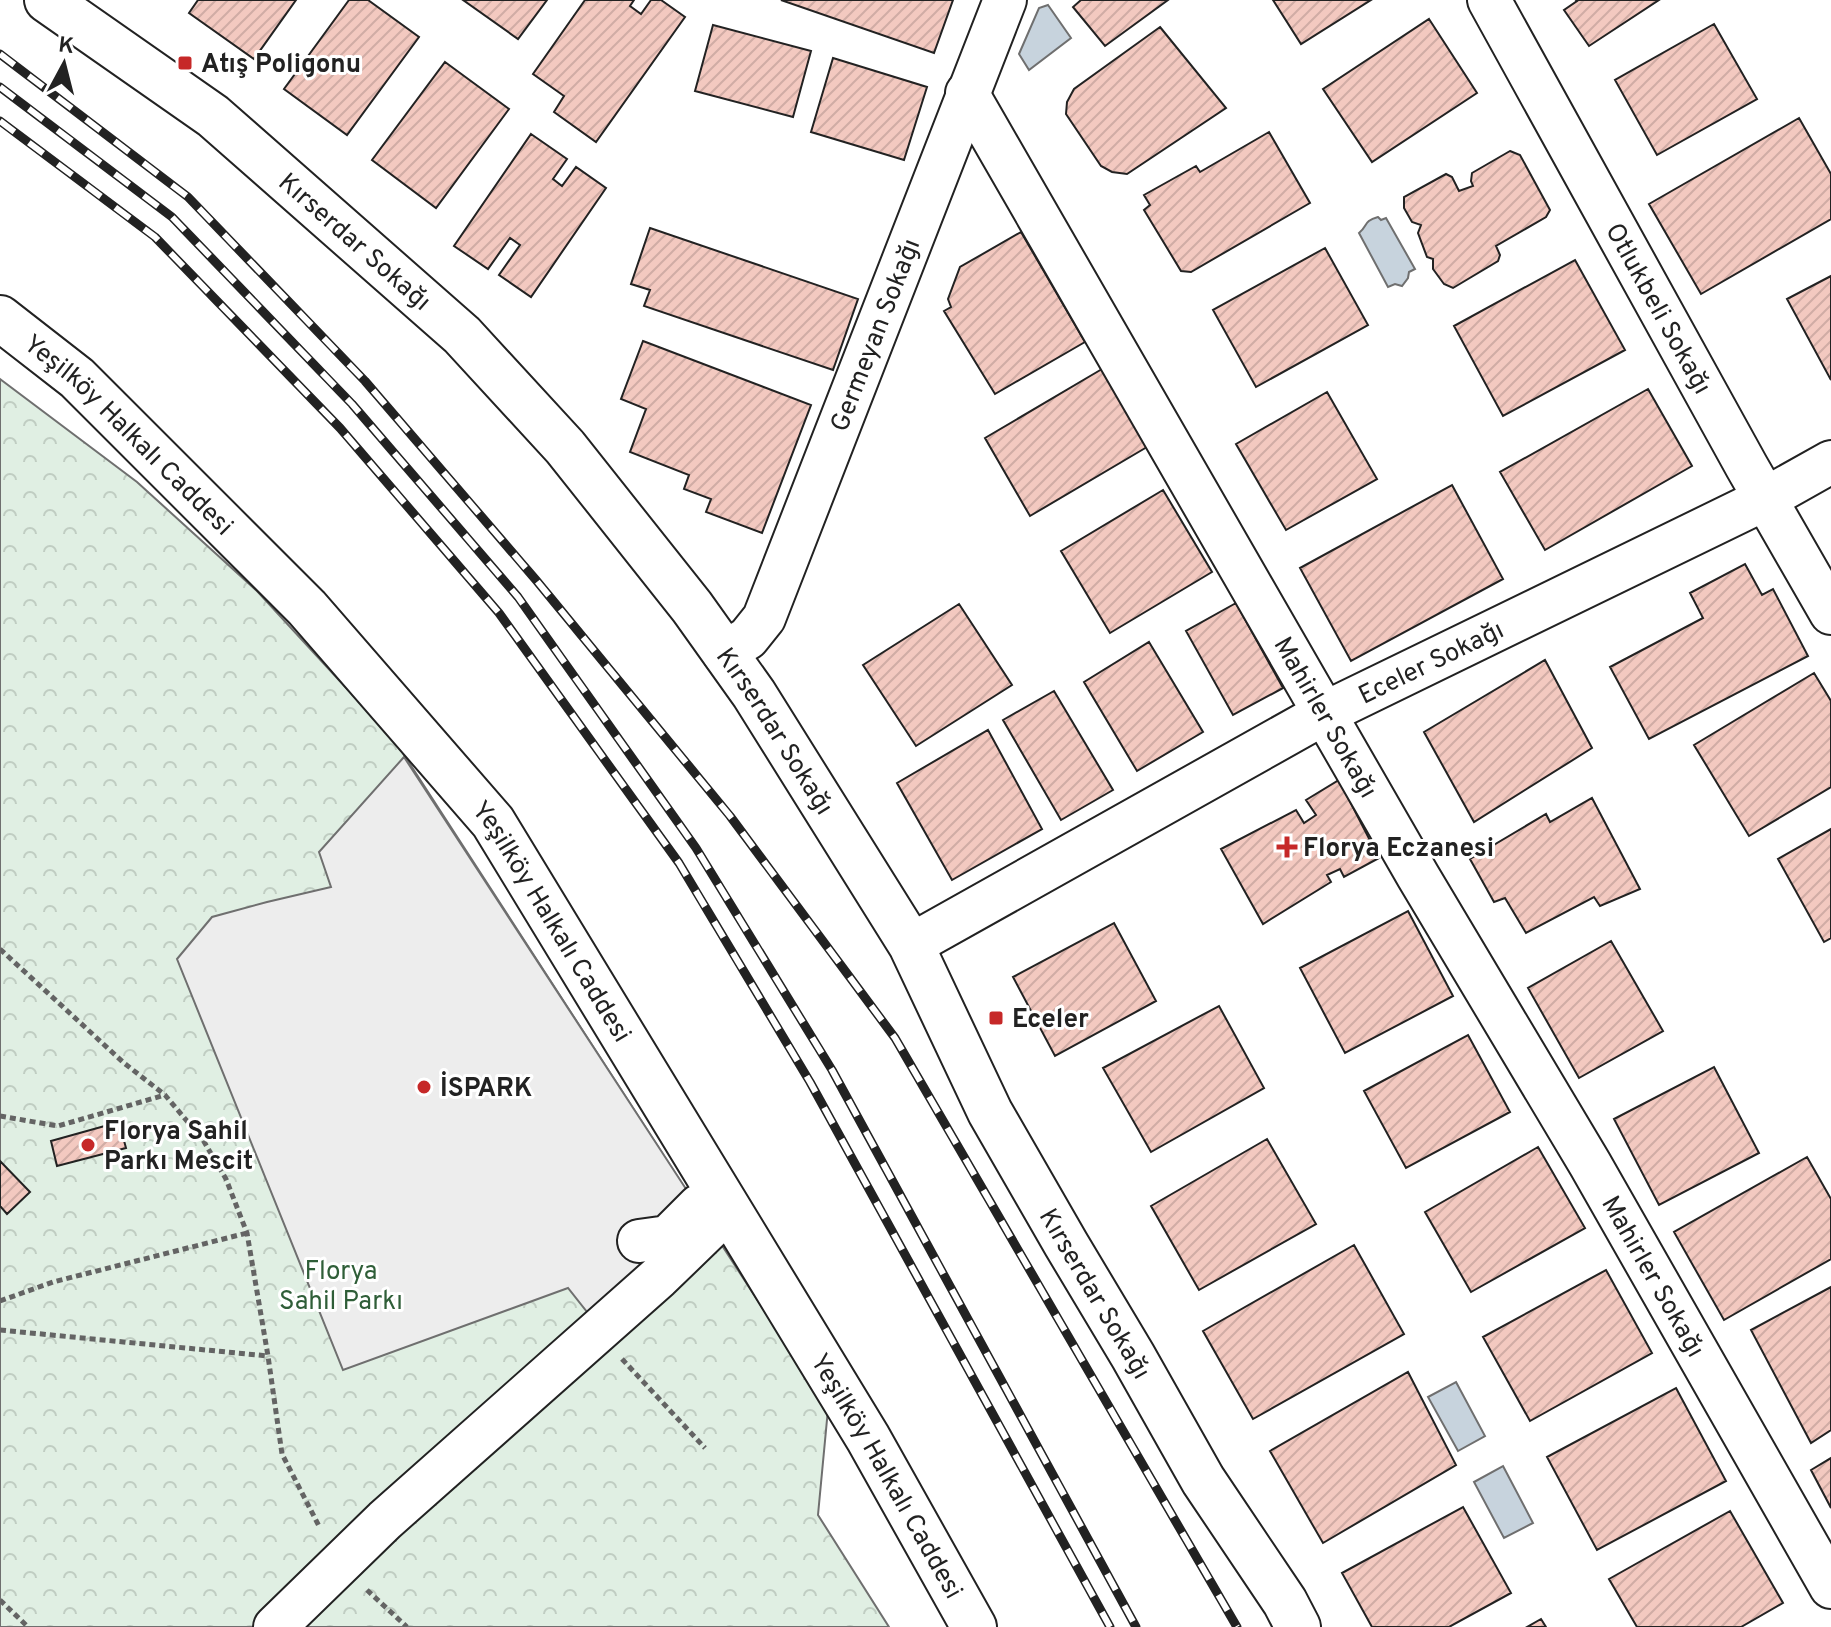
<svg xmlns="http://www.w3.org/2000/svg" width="1831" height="1627" font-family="Overpass,sans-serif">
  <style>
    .park { fill: url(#park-crowns); stroke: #6f6f6f; stroke-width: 2 }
    .parking { fill: #ededed; stroke: #6f6f6f; stroke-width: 2 }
    .water { fill: #c7d3dd; stroke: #6f6f6f; stroke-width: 2 }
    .building { fill: url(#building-hatch); stroke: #222; stroke-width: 2 }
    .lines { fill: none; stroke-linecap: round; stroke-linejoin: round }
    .minor-casing { stroke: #222; stroke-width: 46 }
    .major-casing { stroke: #222; stroke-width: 48 }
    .path { stroke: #646464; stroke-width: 5; stroke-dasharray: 6 4; stroke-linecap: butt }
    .minor { stroke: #fff; stroke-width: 42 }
    .major { stroke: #fff; stroke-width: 44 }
    .rail-casing { stroke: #222; stroke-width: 9 }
    .rail { stroke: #fff; stroke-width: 6; stroke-dasharray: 18; stroke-linecap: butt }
    .poi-dot { fill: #c62828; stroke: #fff; stroke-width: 3 }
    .labels { text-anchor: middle; stroke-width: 6; stroke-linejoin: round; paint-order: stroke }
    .poi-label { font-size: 26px; font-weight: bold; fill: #222; stroke: #fff; text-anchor: start }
    .street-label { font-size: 26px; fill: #222; stroke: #fff }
    .park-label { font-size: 26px; fill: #2f5e38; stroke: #fff }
  </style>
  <defs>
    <pattern id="park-crowns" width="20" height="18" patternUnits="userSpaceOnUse" patternTransform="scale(2)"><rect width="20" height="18" fill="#e0efe3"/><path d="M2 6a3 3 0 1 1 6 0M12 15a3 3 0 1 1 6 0" fill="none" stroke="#c0cdc2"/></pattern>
    <pattern id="building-hatch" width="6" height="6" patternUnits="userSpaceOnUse" patternTransform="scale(2)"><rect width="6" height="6" fill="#f3c9c0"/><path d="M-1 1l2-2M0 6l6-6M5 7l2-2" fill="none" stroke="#d0aca5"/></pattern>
  </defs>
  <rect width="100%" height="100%" fill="#fff"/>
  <path class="park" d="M0 379 137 482 257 591 395 741 828 1409 818 1515 889 1627H0Z"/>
  <path class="parking" d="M404 757 703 1215 595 1322 568 1288 343 1370 177 959 212 917 267 902 331 887 319 852Z"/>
  <path class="water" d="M1048 5 1071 38 1029 70 1019 54 1039 8Z
    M1378 217 1381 220 1386 218 1415 269 1409 272 1408 278 1402 286 1395 284 1388 287 1359 233C1368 226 1363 221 1378 217Z
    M1456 1382 1485 1436 1458 1451 1428 1397Z
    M1503 1466 1533 1523 1504 1538 1474 1482Z"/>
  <path class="building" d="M198 0H296L254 59 189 13Z
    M349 0H368L419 37 347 135 284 89Z
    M463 0H547L518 39Z
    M585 0H634L630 6 641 14 651 0H661L685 17 596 142 554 112 564 96 533 74Z
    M781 0H953L934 53Z
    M1081 0H1168L1105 46 1073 7Z
    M1273 0H1371L1301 44Z
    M1576 0H1659L1589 46 1564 10 1577 1Z
    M1429 19 1477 93 1372 162 1323 89Z
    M1714 24 1757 99 1657 155 1615 80Z
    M713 25 811 51 793 117 695 91Z
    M1160 27 1226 108 1127 174 1112 172 1101 166 1066 114 1067 102 1074 89Z
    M833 58 927 87 904 160 811 132Z
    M445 62 509 109 436 208 372 160Z
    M1799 118 1831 174V219L1701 294 1649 204Z
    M1269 132 1310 203 1191 272 1181 271 1144 210 1150 205 1144 195 1196 166 1200 172Z
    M531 134 567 159 553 179 562 186 576 167 606 188 531 297 499 275 520 245 510 238 488 269 454 246Z
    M1510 151 1520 155 1550 210 1546 217 1496 246 1500 255 1498 261 1453 288 1444 284 1433 269V259L1427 257 1418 233 1421 225 1412 222 1404 208V197L1446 174 1452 177 1459 191 1473 186 1471 181 1472 173Z
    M650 228 858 299 833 370 644 306 650 290 631 284Z
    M1021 232 1085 342 995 394 944 311 951 307 948 299 960 267Z
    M1325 248 1368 325 1256 387 1213 310Z
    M1575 260 1625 350 1503 416 1454 326Z
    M1831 276V380L1787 299Z
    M643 341 811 405 762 533 706 512 711 499 684 489 689 475 630 452 646 409 621 399Z
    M1102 369 1147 447 1030 516 985 438Z
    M1648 389 1692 466 1545 550 1500 472Z
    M1327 392 1377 479 1286 530 1236 444Z
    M1452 485 1503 579 1351 661 1300 568Z
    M1163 490 1212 572 1110 633 1061 551Z
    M1745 564 1762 595 1773 589 1808 656 1649 739 1610 667 1703 618 1690 593Z
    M1236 603 1283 688 1233 715 1186 631Z
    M959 604 1012 685 916 746 863 665Z
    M1149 642 1203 732 1137 771 1084 682Z
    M1545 660 1592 748 1474 822 1424 732Z
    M1814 673 1831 701V787L1749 836 1694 745Z
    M1054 691 1113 790 1061 820 1003 720Z
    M988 730 1042 829 952 880 897 783Z
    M1339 780 1379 858 1344 877 1340 869 1327 875 1331 882 1263 924 1221 849 1296 810 1304 823 1316 815 1306 800Z
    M1592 798 1640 889 1600 906 1594 897 1526 933 1505 898 1494 902 1470 859 1546 814 1550 822Z
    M1831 829V938L1824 942 1778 859Z
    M1408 911 1453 996 1345 1053 1300 968Z
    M1114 923 1156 1001 1055 1056 1013 977Z
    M1611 941 1663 1031 1579 1078 1528 988Z
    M1219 1006 1264 1088 1151 1152 1103 1068Z
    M1468 1035 1510 1112 1406 1168 1364 1091Z
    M1714 1067 1759 1153 1659 1205 1614 1119Z
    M119 1122 126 1148 57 1166 51 1141Z
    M1267 1139 1316 1224 1199 1290 1151 1206Z
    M1538 1147 1585 1228 1471 1292 1425 1212Z
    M1807 1157 1831 1199V1259L1724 1320 1674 1232Z
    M0 1161 30 1192 7 1214 0 1206Z
    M1354 1245 1404 1334 1253 1419 1203 1331Z
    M1606 1270 1652 1353 1530 1421 1483 1337Z
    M1831 1287V1430L1811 1443 1751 1330Z
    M1408 1372 1456 1465 1323 1543 1270 1451Z
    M1676 1388 1726 1481 1597 1550 1547 1457Z
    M1831 1458V1508L1811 1470Z
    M1463 1507 1511 1593 1449 1627H1372L1342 1573Z
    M1730 1511 1783 1603 1741 1627H1637L1609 1579Z
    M1541 1619 1546 1627H1527Z"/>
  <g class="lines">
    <defs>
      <g id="minor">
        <path id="s1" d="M1489 0 1747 467 1831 613"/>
        <path id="s2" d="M967 93 1418 876 1590 1164 1831 1587"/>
        <path id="s3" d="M724 653 748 638 764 618 1005 0"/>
        <path id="s4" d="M911 945 1323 714 1765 499 1831 462"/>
        <path d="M639 1241 668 1237 699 1206"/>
        <path d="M275 1627 385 1520 659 1277 721 1217 730 1211"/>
      </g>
      <g id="major">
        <path id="s5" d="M47 0 213 116 462 335 565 447 692 607 754 694 911 945 990 1112 1066 1244 1133 1356 1203 1480 1285 1602 1298 1627"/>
        <path id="s6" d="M0 318 77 378 307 608 493 822 868 1438 974 1627"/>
      </g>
    </defs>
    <use href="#minor" class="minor-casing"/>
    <use href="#major" class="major-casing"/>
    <path class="path" d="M0 949 124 1063 165 1095 203 1140 226 1179 247 1233 268 1356 282 1454 320 1528
      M0 1116 58 1126 165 1095
      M0 1301 53 1282 247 1233
      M0 1330 268 1356
      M622 1359 705 1448
      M367 1590 407 1627
      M0 1600 28 1627"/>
    <use href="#minor" class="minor"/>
    <use href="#major" class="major"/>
    <defs>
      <path id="rail" d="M0 54 188 197 365 381 536 580 730 816 895 1038 1237 1627
        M0 87 172 217 352 404 518 597 696 848 832 1070 1136 1627
        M0 121 155 237 340 428 499 613 679 863 810 1082 1110 1627"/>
    </defs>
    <use href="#rail" class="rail-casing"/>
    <use href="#rail" class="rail"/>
  </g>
  <g class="poi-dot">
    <rect x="177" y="55" width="16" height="16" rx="4"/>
    <path d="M1283 835h8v8h8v8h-8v8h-8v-8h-8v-8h8z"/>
    <rect x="988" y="1010" width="16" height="16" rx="4"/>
    <circle cx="424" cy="1087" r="8"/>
    <circle cx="88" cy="1145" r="8"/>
  </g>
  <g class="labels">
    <g class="poi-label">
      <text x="201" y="72">Atış Poligonu</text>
      <text x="1303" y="856">Florya Eczanesi</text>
      <text x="1012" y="1027">Eceler</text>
      <text x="440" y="1096">İSPARK</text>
      <text x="104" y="1139">Florya Sahil<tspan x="104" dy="30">Parkı Mescit</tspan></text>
    </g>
    <g class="street-label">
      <text dy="9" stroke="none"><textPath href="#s5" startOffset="392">Kırserdar Sokağı</textPath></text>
      <text dy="9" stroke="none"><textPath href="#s1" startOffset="352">Otlukbeli Sokağı</textPath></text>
      <text dy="9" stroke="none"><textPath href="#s3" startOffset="358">Germeyan Sokağı</textPath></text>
      <text dy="9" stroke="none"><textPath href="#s6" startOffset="174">Yeşilköy Halkalı Caddesi</textPath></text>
      <text dy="9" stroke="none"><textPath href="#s4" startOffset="592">Eceler Sokağı</textPath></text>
      <text dy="9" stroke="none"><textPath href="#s2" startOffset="720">Mahirler Sokağı</textPath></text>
      <text dy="9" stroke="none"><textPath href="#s5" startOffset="1040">Kırserdar Sokağı</textPath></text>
      <text dy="9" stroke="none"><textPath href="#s6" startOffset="822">Yeşilköy Halkalı Caddesi</textPath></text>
      <text dy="9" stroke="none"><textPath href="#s2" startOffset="1368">Mahirler Sokağı</textPath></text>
      <text dy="9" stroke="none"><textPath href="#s5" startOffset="1688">Kırserdar Sokağı</textPath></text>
      <text dy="9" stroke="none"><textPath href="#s6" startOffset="1470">Yeşilköy Halkalı Caddesi</textPath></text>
    </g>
    <g class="park-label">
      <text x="341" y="1279">Florya<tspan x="341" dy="30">Sahil Parkı</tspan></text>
    </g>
  </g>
  <g transform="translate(64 64) rotate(7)" stroke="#ffffff" stroke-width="6" paint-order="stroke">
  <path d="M0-6L14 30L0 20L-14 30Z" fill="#222222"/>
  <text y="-12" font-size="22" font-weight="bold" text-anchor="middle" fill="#222222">K</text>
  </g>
</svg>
